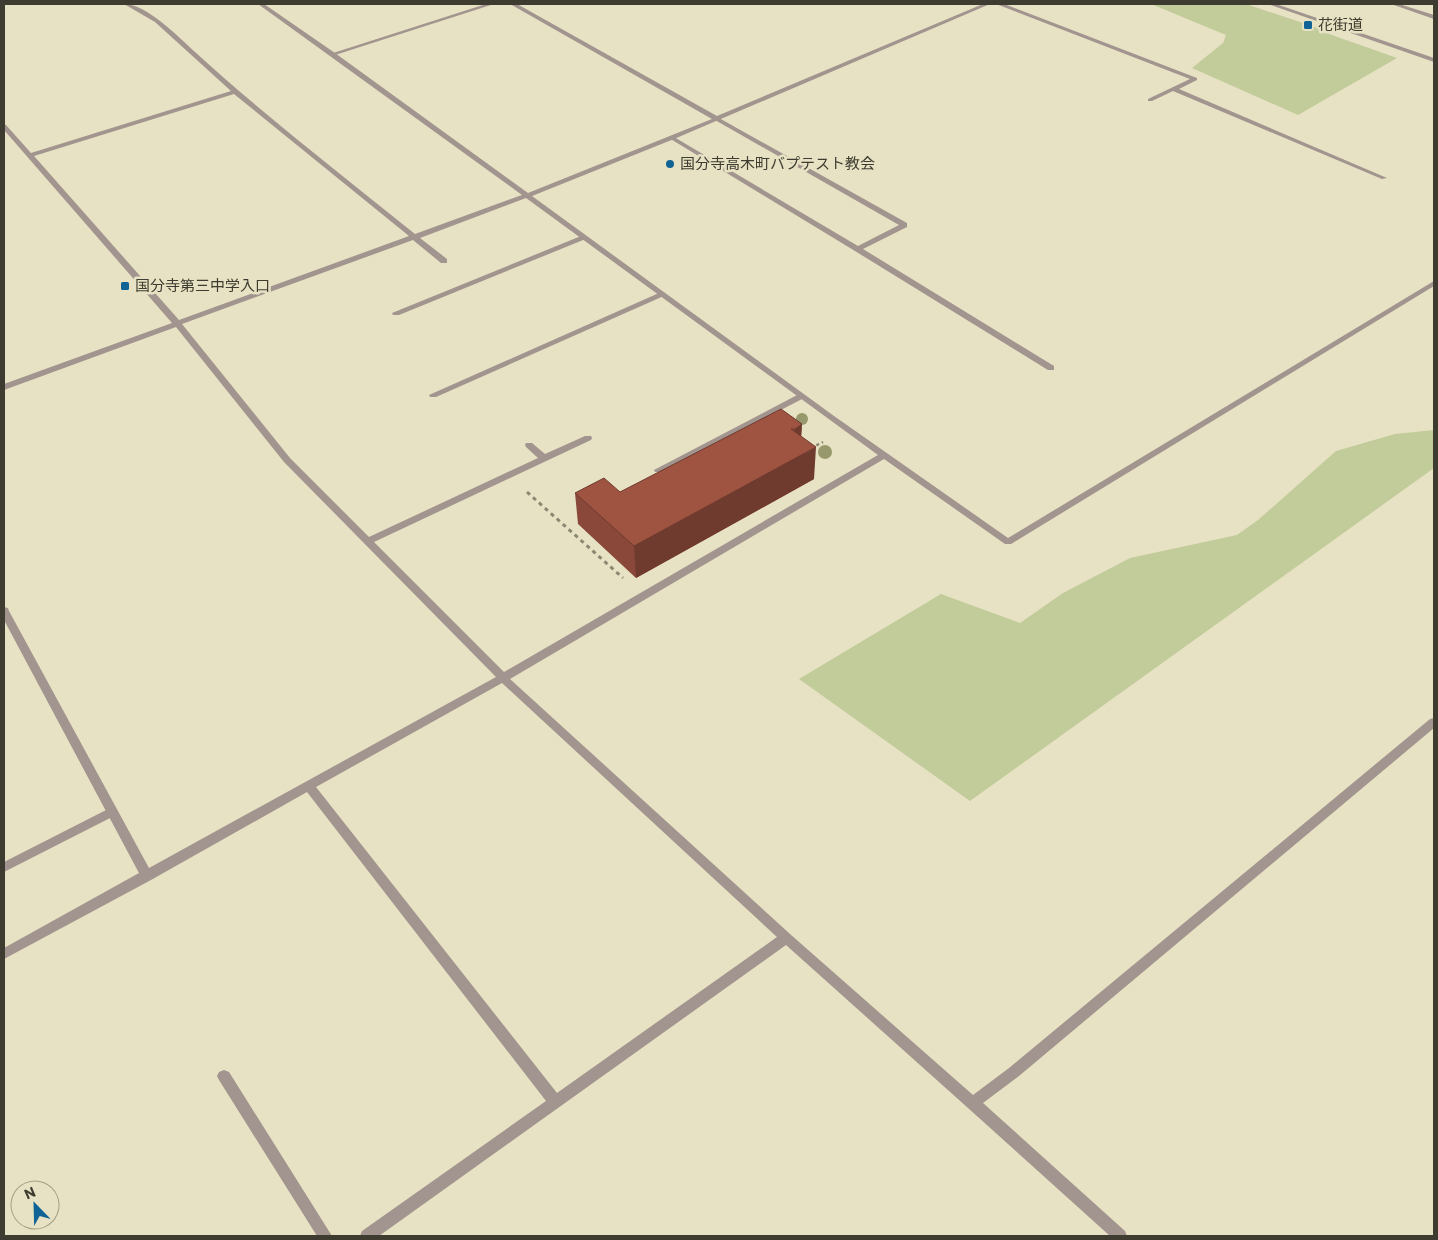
<svg xmlns="http://www.w3.org/2000/svg" width="1438" height="1240" font-family="Commissioner,'Noto Sans JP',sans-serif">
  <style>
    .green { fill: #c2cb9a }
    .lines { fill: none; stroke-linecap: round; stroke-linejoin: round }
    .path-far1 { stroke: #8b8873; stroke-width: 2.5; stroke-dasharray: 3 3; stroke-linecap: butt }
    .path { stroke: #8b8873; stroke-width: 3; stroke-dasharray: 4 4; stroke-linecap: butt }
    .service { fill: #a2948e; fill-rule: evenodd }
    .minor { fill: #a2948e; fill-rule: evenodd }
    .tree { fill: #97996c }
    .wall { fill: #894839 }
    .shaded-wall { fill: #6f3b2e }
    .building { fill: #9f5442; stroke: #6f3b2e }
    .poi-dot { fill: #106495; stroke: #e7e2c3; stroke-width: 2 }
    .labels { text-anchor: middle; stroke-width: 5; stroke-linejoin: round; paint-order: stroke }
    .far-poi-label { font-size: 15px; fill: #3e3c30; stroke: #e7e2c3; text-anchor: start }
  </style>
  <rect width="100%" height="100%" fill="#e7e2c3"/>
  <path class="green" d="M1151 4H1246L1330 32 1329 34 1397 58 1298 115 1192 68 1223 43 1226 35Z
    M1434 430V468L970 801 799 679 941 594 1020 623 1063 593 1130 558 1237 535 1258 520 1336 451 1395 434Z"/>
  <g class="lines">
    <path class="path-far1" d="M811 448 823 442"/>
    <path class="path" d="M527 492 623 578"/>
    <path class="service" d="M486 4H494L335 55 330 54Z
      M1391 4H1399L1434 15V19Z
      M715 118H719L907 223V227L863 249 1054 366V370H1048L855 251 669 138 674 137 858 246 899 225 715 120Z
      M581 236H584L588 238 399 315H393L392 313Z
      M659 293H662L666 295 436 397H430L429 395Z
      M801 393 805 396 804 398 661 472H655L654 470Z
      M112 807 116 809 118 812 116 815 4 872V862Z
      M224 1070 229 1072 332 1236H317L219 1080 217 1076 219 1072Z"/>
    <path class="minor" d="M124 4C145 3 180 38 195 52 265 116 341 174 415 234L522 195 258 4H264L335 53 528 193 712 119 510 4H517L717 116 983 4H990L674 139 532 196 834 416 1008 538 1434 281V286L1011 544H1005L884 459 510 679 790 934 973 1095 1009 1068 1430 719 1434 718V728L1019 1076 983 1103 1125 1231 1127 1236H1110L968 1108 786 945 379 1236H360L362 1231 546 1101 307 792 151 880 4 959V948L139 873 4 620V607L8 608 9 611 149 868 496 677 284 462 176 327 4 390V384L172 323 4 130V124L6 125 31 153 231 91 155 22ZM234 94 409 236 179 320 34 156ZM526 198 878 455 504 672 374 542 591 440 592 438 591 436H585L545 454 532 443H526L525 445 526 447 538 458 369 537 290 458 182 324 413 240 441 263H447V259L420 238ZM502 683 777 937 557 1093 316 787Z
      M996 4H1004L1197 78V80L1179 89 1387 178 1382 179 1173 91 1152 101H1148V99L1190 79Z
      M1268 4H1276L1434 58V62Z"/>
  </g>
  <g class="tree">
    <circle cx="802" cy="419" r="6"/>
    <circle cx="825" cy="452" r="7"/>
  </g>
  <path class="wall" d="M802 424 801 436 814 479 636 578 578 524 575 493 620 492Z"/>
  <path class="shaded-wall" d="M802 424 800 456 816 447 814 479 636 578 634 546 794 459 795 429Z"/>
  <path class="building" d="M781 409 802 424 795 429H791L816 447 634 546 575 493 604 478 620 492Z"/>
  <g class="poi-dot">
    <rect x="1303" y="20" width="10" height="10" rx="2.5"/>
    <circle cx="670" cy="164" r="5"/>
    <rect x="120" y="281" width="10" height="10" rx="2.5"/>
  </g>
  <g class="labels">
    <g class="far-poi-label">
      <text x="1318" y="30">花街道</text>
      <text x="680" y="169">国分寺高木町バプテスト教会</text>
      <text x="135" y="291">国分寺第三中学入口</text>
    </g>
  </g>
  <rect width="1438" height="1240" fill="none" stroke="#3e3c30" stroke-width="10"/>
  <g transform="translate(35 1205) rotate(337)"><circle r="24" fill="#e7e2c3" stroke="#a3a088"/>
  <path d="M0-4L9 19L0 12L-9 19Z" fill="#106495"/>
  <text y="-8" font-size="14" font-weight="bold" text-anchor="middle" fill="#3e3c30">N</text>
  </g>
</svg>
